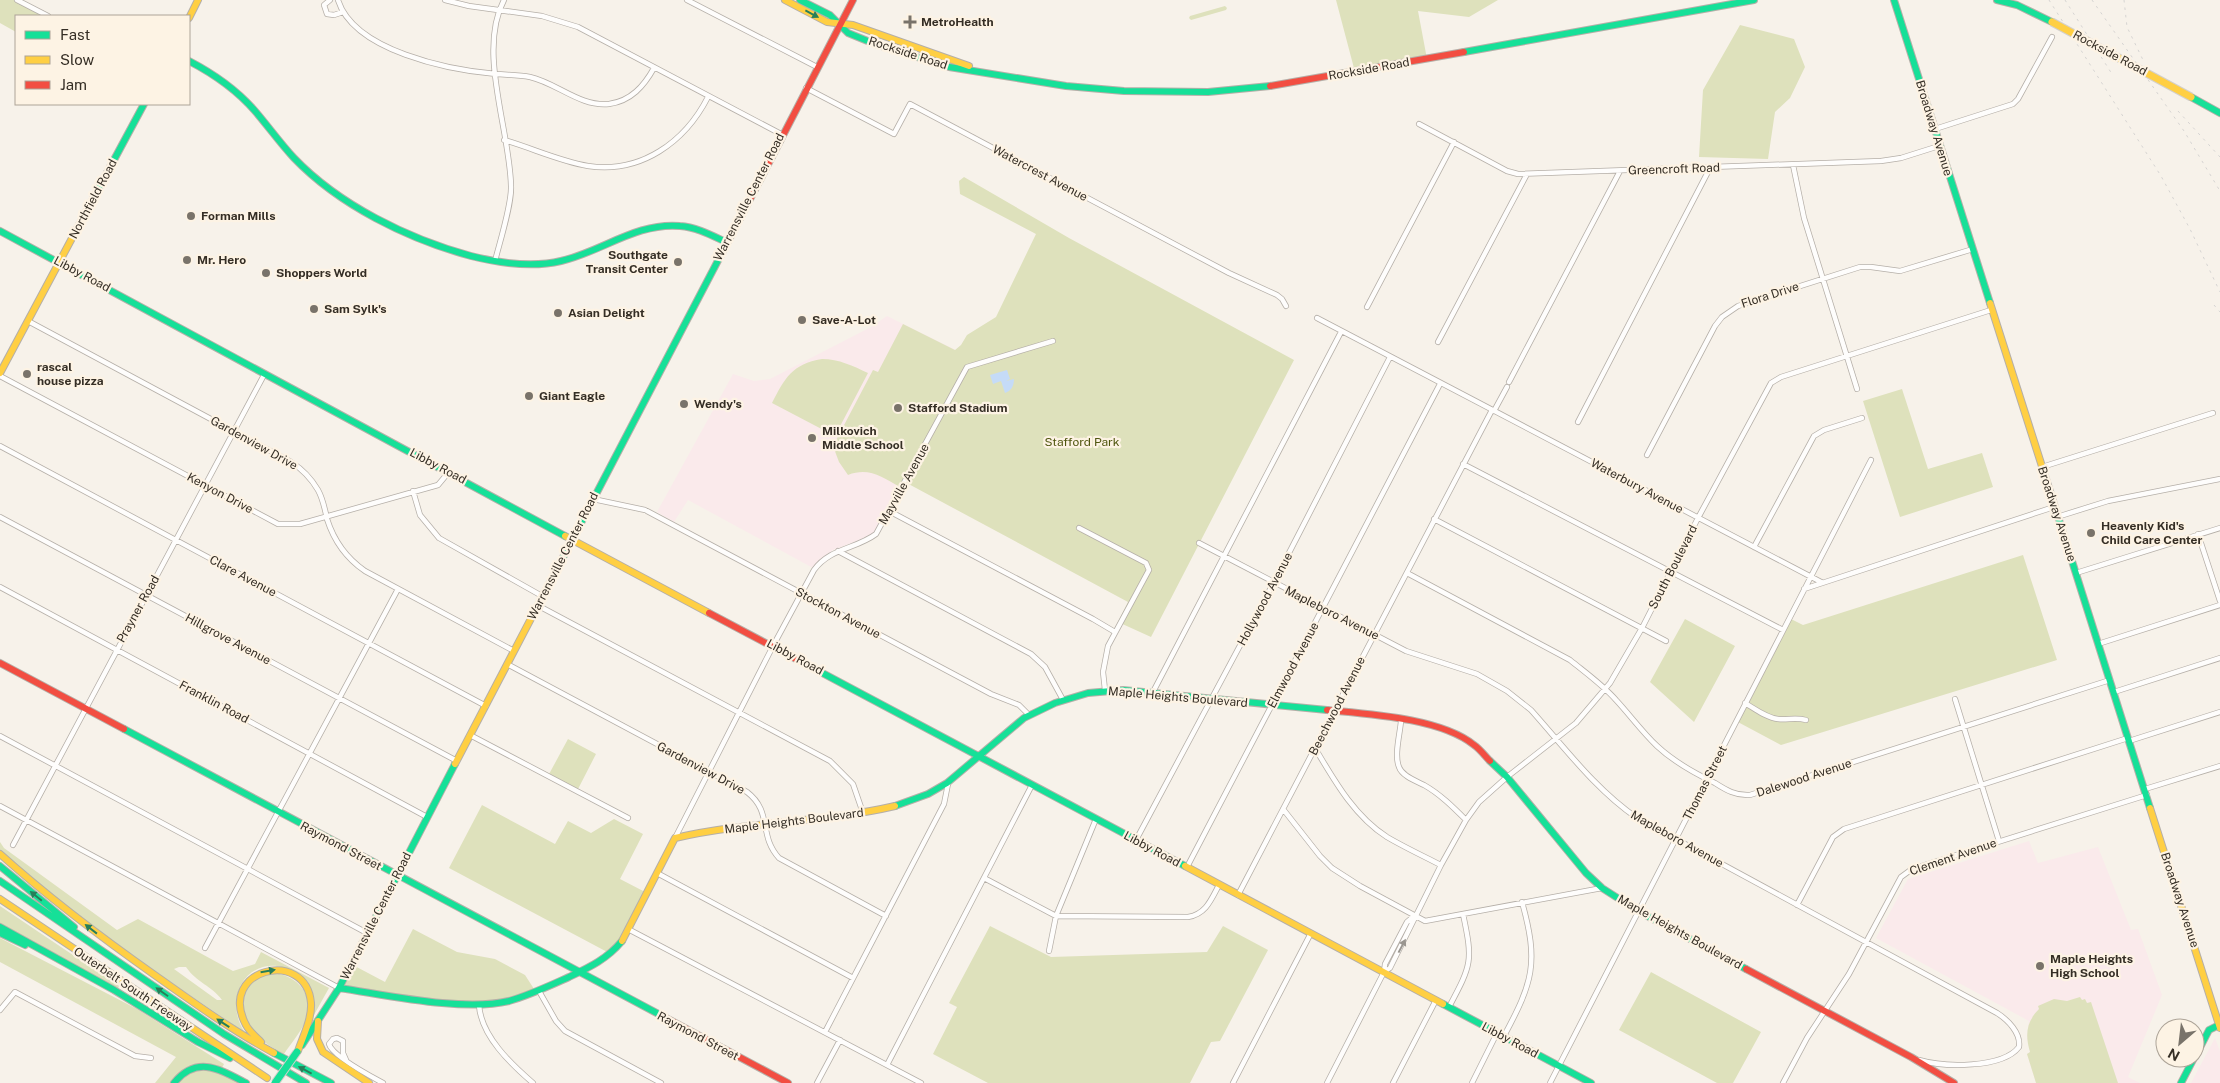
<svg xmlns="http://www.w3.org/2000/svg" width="2220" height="1083" font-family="'Public Sans',sans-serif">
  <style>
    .education { fill: #faeaeb }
    .green { fill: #dee1bc; fill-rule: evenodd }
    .water { fill: #c5dbf7 }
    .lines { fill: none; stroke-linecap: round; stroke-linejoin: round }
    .street-casing { stroke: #b5afa8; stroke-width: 6 }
    .fast-casing { stroke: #b5afa8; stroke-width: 8 }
    .slow-casing { stroke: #b5afa8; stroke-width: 8 }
    .jam-casing { stroke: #b5afa8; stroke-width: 8 }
    .street { stroke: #fefdfc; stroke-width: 4.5 }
    .fast { stroke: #16e098; stroke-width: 6 }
    .slow { stroke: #ffcf43; stroke-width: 6 }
    .jam { stroke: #f24e42; stroke-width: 6 }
    .rail { stroke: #d6d4d2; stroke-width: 1; stroke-dasharray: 2.5 5; stroke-linecap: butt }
    .fast-bridge-casing { stroke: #d3d0cc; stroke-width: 9; stroke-linecap: butt }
    .slow-bridge-casing { stroke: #d3d0cc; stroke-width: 9; stroke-linecap: butt }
    .fast-bridge { stroke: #16e098; stroke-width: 7 }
    .slow-bridge { stroke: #ffcf43; stroke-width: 7 }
    .oneway { fill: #277e59 }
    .oneway2 { fill: #9a9690 }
    .poi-dot { fill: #79736a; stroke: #fdf3e4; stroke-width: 2 }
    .labels { text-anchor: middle; stroke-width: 4.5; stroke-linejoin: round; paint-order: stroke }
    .poi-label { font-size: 12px; font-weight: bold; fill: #352e25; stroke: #fdf3e4; text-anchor: start }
    .street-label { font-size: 12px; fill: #352e25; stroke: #fdf3e4 }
    .park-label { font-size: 12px; fill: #4f550f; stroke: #fdf3e4 }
  </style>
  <rect width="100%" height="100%" fill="#f7f2ea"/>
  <path class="education" d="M887 316 970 357 875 531 870 536 833 550 813 568 688 500 674 522 657 512 733 374 754 381 770 379 871 327Z
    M2029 841 2038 863 2098 847 2131 930 2138 929 2162 995 2128 1077 2140 1083H2036L2027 1054 2030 1052 2027 1038 2029 1021 1876 938 1908 879Z
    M2215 1038 2220 1051V1083H2191Z"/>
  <path class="green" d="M0 0H17L45 14 44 16H16V32L0 23Z
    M1336 0H1498L1469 17 1418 11 1427 59 1355 72Z
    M1225 6 1227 8 1226 10 1191 20 1189 18 1190 16Z
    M1740 25 1794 39 1805 67 1790 98 1775 112 1768 159 1699 157 1703 90Z
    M964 177 1069 238 1294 360 1151 637 1118 622 1128 602 903 481 900 487C882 477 869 467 848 475L839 462 833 446 873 370 878 372 903 324 955 350 961 345 967 335 996 317 1036 234 960 194 959 181Z
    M822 359C839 359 853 366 868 373L836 434 833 435 772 403C785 378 792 364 822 359Z
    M1902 389 1928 469 1982 453 1993 487 1900 517 1863 401Z
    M2023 555 2057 660 1781 745 1736 721 1789 618 1803 625Z
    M1685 619 1735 646 1694 722 1650 682Z
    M568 739 596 754 577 791 548 776Z
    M482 805 555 844 568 821 591 833 614 819 643 834 620 879 647 893 611 954 449 868Z
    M0 842 4 848 117 930 138 919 233 971 255 964 261 952 329 988 310 1022 312 1014 302 978C295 975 284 967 277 966 240 963 226 1004 244 1031L241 1030 141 962 94 927 46 890 0 850ZM179 967H186C197 983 211 985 222 1000H217L174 969Z
    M0 906 119 986 118 989 0 923Z
    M990 926 1051 957 1207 952 1223 926 1268 950 1220 1041 1211 1042 1190 1083H988L933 1054 957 1007 949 1003Z
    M413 929 457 952 495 959 525 975 536 992 479 1005 339 988 351 964 385 982Z
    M0 938 137 1009 224 1064 222 1068 200 1064 171 1083H155L176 1057 0 962Z
    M1651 972 1761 1032 1733 1083H1717L1619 1030Z
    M270 973C294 973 314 992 307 1017 303 1030 291 1043 284 1054 270 1047 252 1035 245 1021 244 1018 244 1013 243 1010 240 989 253 979 270 973Z
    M2080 997 2082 1000 2085 999 2087 1003 2091 1002 2118 1083H2036L2027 1054 2030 1052C2025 1035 2026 1022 2039 1009L2038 1006 2054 999 2067 1001Z
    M211 1069 239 1083H177C187 1072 197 1070 211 1069Z"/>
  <path class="water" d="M1007 370 1010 379 1006 381 1014 379C1014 386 1011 391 1005 393L1001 381 993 384 990 375Z"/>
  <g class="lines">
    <defs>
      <path id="street" d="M17 0 48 16
        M330 0 324 5 327 14 334 15 343 12
        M338 0C354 51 449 70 496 74 508 75 519 75 530 77 557 83 580 107 609 104 631 101 644 86 654 68
        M445 0 469 6 542 16 578 27 781 134
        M687 0 817 67
        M806 88 894 134 910 104 1229 273 1277 295 1282 299 1286 306
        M1419 124 1507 171 1518 174 1881 161 1901 158 1939 146
        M1935 129 2013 104 2018 99 2052 37
        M504 140C532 148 559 161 588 166 641 174 685 142 708 97
        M1793 165 1804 218 1857 389
        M495 261C500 241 512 204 511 186 510 130 477 51 504 0
        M1367 307 1454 142
        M1317 318 1821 582
        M28 321 291 462C302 469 311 478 318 490 323 499 325 509 327 519 334 541 346 558 365 571L514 651
        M1438 342 1527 174
        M0 376 278 524H300L438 485 448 473
        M1509 382 1620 171
        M1494 411 1507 387
        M1578 422 1710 168
        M0 446 486 706
        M1647 455 1715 326 1722 317 1738 306 1860 267H1871L1900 271 1973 249
        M1463 464 1783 630
        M2042 467 2213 413
        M413 491 420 515 439 538 542 596
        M593 499 645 510
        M647 511 991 694 1019 705 1028 714
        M889 511 1093 619 1115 632
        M0 517 457 761
        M2057 517 2108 501 2220 479
        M1434 519 1666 641
        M1079 528 1146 563 1149 570 1108 646 1103 672 1105 690
        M2198 534 2220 601
        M1199 543 1406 651 1477 674 1507 691 1531 710C1565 748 1595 789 1637 818L1997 1013C2008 1020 2021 1033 2019 1047 2002 1069 1943 1067 1919 1060
        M1754 547 1814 436 1824 430 1862 418
        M838 551 1031 654 1045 667 1062 698
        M1407 573 1570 660C1586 673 1603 685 1616 700 1630 715 1642 732 1657 746 1674 762 1694 773 1715 783 1726 790 1736 796 1750 795L2110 680
        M2076 573 2220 528
        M0 587 427 817
        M1804 589 2054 507
        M537 605 830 761 853 784 863 813
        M2098 644 2220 605
        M507 664 747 792C773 812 758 835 779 858L886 916
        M1153 692 1341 332
        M2114 692 2220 658
        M1955 699 1999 841
        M1745 703C1755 709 1767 718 1778 719 1788 720 1796 717 1806 720
        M1401 721C1400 734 1394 755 1399 767 1402 776 1416 781 1424 785 1440 794 1453 807 1466 820
        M470 735 628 818
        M0 736 367 933
        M2129 741 2220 712
        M1315 748C1334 780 1354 816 1387 837 1404 847 1423 856 1441 865
        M2145 789 2220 766
        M0 806 339 988
        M1283 809 1320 856 1332 868 1360 886 1425 921 1602 888
        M675 838 773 646 814 570C830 548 856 549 876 534L967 367 1053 341
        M1136 840 1274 582 1390 357
        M13 845 264 375
        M1187 867 1440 384
        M657 873 853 978
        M984 878 1056 916 1188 917C1206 914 1211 900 1219 885
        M1238 895 1492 410
        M1797 905 1833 837 1844 829 2128 738
        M628 929 921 1083
        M205 948 398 589
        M1049 951 1056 916 1096 819
        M1384 972 1390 968 1441 865 1466 820 1479 802 1507 777 1576 723 1610 683 1642 628 1698 518 1771 383 1781 377 1991 310
        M539 991 556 1021 565 1031 661 1083
        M479 1005C481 1036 511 1064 533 1083
        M1449 1007C1472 964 1473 961 1463 914
        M0 1010 15 992 135 1056 151 1058
        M825 1032 944 804 948 784
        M1504 1036C1533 982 1539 963 1522 902
        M346 1060 343 1053V1041L337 1038 333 1039 329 1044C332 1056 372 1077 383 1083
        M887 1065 1032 785
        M817 1083 840 1040
        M1233 1083 1311 933
        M1327 1083 1384 972 1385 964 1407 922 1414 916
        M1393 1083 1436 1000
        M1472 1083 1497 1033
        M1550 1083 1871 460
        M1783 1083 1807 1038 1849 974 1901 877 1912 869 2147 795"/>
      <path id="fast" d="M800 0 830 15 848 33 875 44 949 67 1066 86 1124 91 1208 92 1270 86
        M1894 0 1990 303
        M1997 0 2017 5 2052 22
        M1464 52 1754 0
        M189 61C214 74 236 89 255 111 268 126 280 143 294 158 339 205 408 239 471 256 499 263 532 268 561 261 601 252 637 222 680 226 696 227 711 235 726 242
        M2191 97 2220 113
        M94 197 144 104
        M0 231 565 536
        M2053 501 2150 808
        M559 565 747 205
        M813 668 1185 866
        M124 729 666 1018
        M1490 761 1507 777 1586 873 1602 888 1638 911 1746 969
        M895 806 928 794 947 783 1024 718 1055 703 1088 693 1123 690 1327 710
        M0 866 74 927
        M0 881 224 1034 306 1083
        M0 927 114 990 198 1042 230 1058
        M0 933 25 945
        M339 988C387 995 463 1012 509 1001 530 995 549 986 569 977 590 967 607 959 622 941
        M1443 1004 1591 1083
        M302 1045 339 988 455 764
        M274 1053 331 1083
        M2195 1057 2209 1030 2219 1025
        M174 1083C197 1055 219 1069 246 1083
        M2181 1083 2194 1058"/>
      <path id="slow" d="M785 0 827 22 853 25 969 66
        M189 18 198 0
        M1990 303 2053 501
        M0 373 94 197
        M565 536 709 613
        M455 764 559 565
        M2150 808 2220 1028
        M0 854C49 898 102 938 156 976 194 1003 233 1031 274 1053
        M1185 866 1443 1004
        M0 899 267 1078
        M622 941 675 838C747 821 822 823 895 806
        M318 1021 317 1039 323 1052 369 1083
        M261 1042C256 1037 249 1031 246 1025 216 969 306 947 311 1003 312 1019 303 1036 298 1051"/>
      <path id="jam" d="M1270 86 1464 52
        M747 205 853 0
        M709 613 813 668
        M0 663 124 729
        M1327 710C1368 714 1441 718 1474 745 1480 749 1485 756 1490 761
        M1746 969 1911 1057 1954 1083
        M666 1018 788 1083"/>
    </defs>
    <use href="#street" class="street-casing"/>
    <use href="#fast" class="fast-casing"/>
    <use href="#slow" class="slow-casing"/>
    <use href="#jam" class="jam-casing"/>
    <use href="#street" class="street"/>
    <use href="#fast" class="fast"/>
    <use href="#slow" class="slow"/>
    <use href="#jam" class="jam"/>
    <path class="rail" d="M2049 0 2161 176 2190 229 2220 292
      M2065 0 2112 74
      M2092 0 2184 131 2220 191
      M2124 0 2127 27 2144 62
      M2178 111 2220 157
      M2214 305 2220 312"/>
    <defs>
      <path id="fast-bridge" d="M275 1083 297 1052"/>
      <path id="slow-bridge" d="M2052 22 2191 97"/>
    </defs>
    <use href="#fast-bridge" class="fast-bridge-casing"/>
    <use href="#slow-bridge" class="slow-bridge-casing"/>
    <use href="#fast-bridge" class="fast-bridge"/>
    <use href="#slow-bridge" class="slow-bridge"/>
  </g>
  <defs><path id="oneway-solid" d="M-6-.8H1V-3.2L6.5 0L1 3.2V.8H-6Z" transform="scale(1.25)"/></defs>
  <g class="oneway">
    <use href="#oneway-solid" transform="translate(812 14) rotate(28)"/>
    <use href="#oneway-solid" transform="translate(36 896) rotate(-141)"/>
    <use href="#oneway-solid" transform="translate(91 929) rotate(-142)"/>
    <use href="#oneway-solid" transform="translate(268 971) rotate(-10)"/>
    <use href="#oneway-solid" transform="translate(162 992) rotate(-145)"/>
    <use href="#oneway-solid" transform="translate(223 1023) rotate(-147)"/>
    <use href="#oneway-solid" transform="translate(305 1070) rotate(-152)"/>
  </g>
  <use class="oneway2" href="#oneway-solid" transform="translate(1402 946) rotate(-62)"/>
  <g class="poi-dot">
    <path d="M907.5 14.5h5v5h5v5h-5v5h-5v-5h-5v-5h5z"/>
    <circle cx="191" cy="216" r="5"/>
    <circle cx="187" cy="260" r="5"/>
    <circle cx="678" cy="262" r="5"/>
    <circle cx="266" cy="273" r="5"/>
    <circle cx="314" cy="309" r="5"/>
    <circle cx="558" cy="313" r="5"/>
    <circle cx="802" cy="320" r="5"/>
    <circle cx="27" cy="374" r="5"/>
    <circle cx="529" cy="396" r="5"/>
    <circle cx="684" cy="404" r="5"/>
    <circle cx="898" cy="408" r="5"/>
    <circle cx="812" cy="438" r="5"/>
    <circle cx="2091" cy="533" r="5"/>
    <circle cx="2040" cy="966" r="5"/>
  </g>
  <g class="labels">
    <g class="poi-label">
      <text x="921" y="26">MetroHealth</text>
      <text x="201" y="220">Forman Mills</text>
      <text x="668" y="259" text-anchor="end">Southgate<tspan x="668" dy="14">Transit Center</tspan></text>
      <text x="197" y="264">Mr. Hero</text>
      <text x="276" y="277">Shoppers World</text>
      <text x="324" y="313">Sam Sylk's</text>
      <text x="568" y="317">Asian Delight</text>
      <text x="812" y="324">Save-A-Lot</text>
      <text x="37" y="371">rascal<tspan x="37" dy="14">house pizza</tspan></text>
      <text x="539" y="400">Giant Eagle</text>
      <text x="694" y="408">Wendy's</text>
      <text x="908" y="412">Stafford Stadium</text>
      <text x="822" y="435">Milkovich<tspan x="822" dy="14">Middle School</tspan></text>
      <text x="2101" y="530">Heavenly Kid's<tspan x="2101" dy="14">Child Care Center</tspan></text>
      <text x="2050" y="963">Maple Heights<tspan x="2050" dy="14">High School</tspan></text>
    </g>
    <g class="street-label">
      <text transform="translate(908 53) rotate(18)" y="4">Rockside Road</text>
      <text transform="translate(2110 53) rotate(28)" y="4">Rockside Road</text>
      <text transform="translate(1369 69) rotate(-10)" y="4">Rockside Road</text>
      <text transform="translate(1934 128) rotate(73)" y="4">Broadway Avenue</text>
      <text transform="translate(1674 169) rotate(-2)" y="4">Greencroft Road</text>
      <text transform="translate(1040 173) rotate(28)" y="4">Watercrest Avenue</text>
      <text transform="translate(749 197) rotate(-63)" y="4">Warrensville Center Road</text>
      <text transform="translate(93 199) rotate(-62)" y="4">Northfield Road</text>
      <text transform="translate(82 274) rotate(28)" y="4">Libby Road</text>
      <text transform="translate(1770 295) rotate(-18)" y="4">Flora Drive</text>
      <text transform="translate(254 443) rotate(29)" y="4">Gardenview Drive</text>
      <text transform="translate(438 466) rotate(28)" y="4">Libby Road</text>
      <text transform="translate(904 484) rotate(-61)" y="4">Mayville Avenue</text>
      <text transform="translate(1637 486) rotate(28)" y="4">Waterbury Avenue</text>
      <text transform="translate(220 493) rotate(28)" y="4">Kenyon Drive</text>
      <text transform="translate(2057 514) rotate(72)" y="4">Broadway Avenue</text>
      <text transform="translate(563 556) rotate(-63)" y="4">Warrensville Center Road</text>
      <text transform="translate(1673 567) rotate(-63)" y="4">South Boulevard</text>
      <text transform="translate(243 576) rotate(28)" y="4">Clare Avenue</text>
      <text transform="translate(1265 599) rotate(-62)" y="4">Hollywood Avenue</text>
      <text transform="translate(138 609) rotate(-61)" y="4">Prayner Road</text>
      <text transform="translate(838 613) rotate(28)" y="4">Stockton Avenue</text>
      <text transform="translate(1332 613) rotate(27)" y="4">Mapleboro Avenue</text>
      <text transform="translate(228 639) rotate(28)" y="4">Hillgrove Avenue</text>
      <text transform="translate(795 657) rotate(28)" y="4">Libby Road</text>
      <text transform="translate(1293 665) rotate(-62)" y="4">Elmwood Avenue</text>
      <text transform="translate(1178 697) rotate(5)" y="4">Maple Heights Boulevard</text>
      <text transform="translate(214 702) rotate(28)" y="4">Franklin Road</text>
      <text transform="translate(1337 706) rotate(-63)" y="4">Beechwood Avenue</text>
      <text transform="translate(701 768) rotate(28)" y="4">Gardenview Drive</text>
      <text transform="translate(1804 778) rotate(-18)" y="4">Dalewood Avenue</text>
      <text transform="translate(1705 783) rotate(-63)" y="4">Thomas Street</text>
      <text transform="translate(794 821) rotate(-7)" y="4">Maple Heights Boulevard</text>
      <text transform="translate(1677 839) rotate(29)" y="4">Mapleboro Avenue</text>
      <text transform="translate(341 846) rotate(28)" y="4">Raymond Street</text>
      <text transform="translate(1152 849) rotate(28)" y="4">Libby Road</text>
      <text transform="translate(1953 857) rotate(-19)" y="4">Clement Avenue</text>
      <text transform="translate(2180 900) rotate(72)" y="4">Broadway Avenue</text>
      <text transform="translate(376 916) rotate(-63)" y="4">Warrensville Center Road</text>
      <text transform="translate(1680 932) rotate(29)" y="4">Maple Heights Boulevard</text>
      <text transform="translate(133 989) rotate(34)" y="4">Outerbelt South Freeway</text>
      <text transform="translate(698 1036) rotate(28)" y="4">Raymond Street</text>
      <text transform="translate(1510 1040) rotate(28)" y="4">Libby Road</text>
    </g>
    <g class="park-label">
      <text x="1082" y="446">Stafford Park</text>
    </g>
  </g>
  <rect x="15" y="15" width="175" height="90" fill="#fdf3e4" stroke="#ada498"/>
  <rect x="25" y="31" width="25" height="8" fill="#16e098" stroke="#ada498"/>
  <text x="60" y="40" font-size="15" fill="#352e25">Fast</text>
  <rect x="25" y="56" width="25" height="8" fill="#ffcf43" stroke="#ada498"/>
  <text x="60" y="65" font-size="15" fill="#352e25">Slow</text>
  <rect x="25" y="81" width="25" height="8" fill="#f24e42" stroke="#ada498"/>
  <text x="60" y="90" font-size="15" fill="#352e25">Jam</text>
  <g transform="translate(2180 1043) rotate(208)"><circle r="24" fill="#fdf3e4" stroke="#ada498"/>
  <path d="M0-4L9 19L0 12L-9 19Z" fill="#79736a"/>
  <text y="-8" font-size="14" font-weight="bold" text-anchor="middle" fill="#352e25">N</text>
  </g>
</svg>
